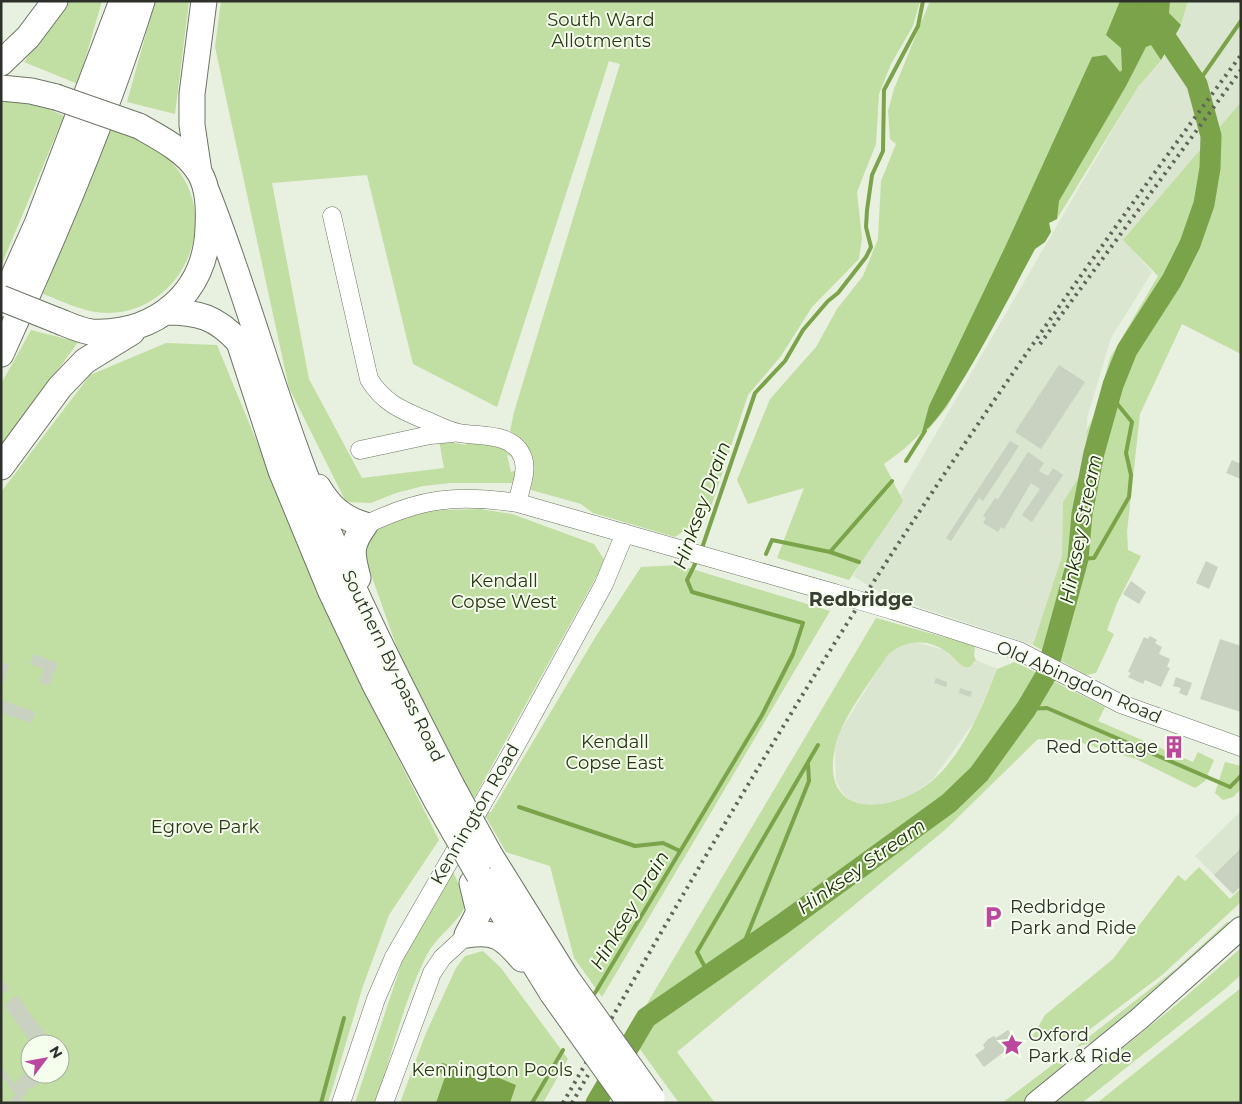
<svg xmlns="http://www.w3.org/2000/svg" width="1242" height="1104" font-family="Montserrat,sans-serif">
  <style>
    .built { fill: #dae6cf }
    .green { fill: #c1dea3; fill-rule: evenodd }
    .water { fill: #7ba34a }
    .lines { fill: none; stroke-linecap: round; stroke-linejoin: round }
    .stream { stroke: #7ba34a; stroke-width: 4 }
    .river { stroke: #7ba34a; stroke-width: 21 }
    .building { fill: #c9d1c1 }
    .minor-casing { stroke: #6e7667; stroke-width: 19 }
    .major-casing { stroke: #6e7667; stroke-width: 24 }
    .highway-casing { stroke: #6e7667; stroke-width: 27 }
    .minor { stroke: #fff; stroke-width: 18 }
    .major { stroke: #fff; stroke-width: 22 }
    .highway { stroke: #fff; stroke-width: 25 }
    .rail { stroke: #60655b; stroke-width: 4; stroke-dasharray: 2.5 5; stroke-linecap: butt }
    .minor-bridge-casing { stroke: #6e7667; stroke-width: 19; stroke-linecap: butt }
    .highway-bridge-casing { stroke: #6e7667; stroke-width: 27; stroke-linecap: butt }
    .minor-bridge { stroke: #fff; stroke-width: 18 }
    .highway-bridge { stroke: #fff; stroke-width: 25 }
    .labels { text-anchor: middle; stroke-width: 4; stroke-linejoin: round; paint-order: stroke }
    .park-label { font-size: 18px; fill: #283914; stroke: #f5feed }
    .street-label { font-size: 18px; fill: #2d312a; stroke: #f5feed }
    .poi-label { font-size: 18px; fill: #2d312a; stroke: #f5feed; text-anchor: start }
    .water-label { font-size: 19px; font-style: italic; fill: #21310c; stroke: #f5feed }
    .neighbourhood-label { font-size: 19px; font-weight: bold; fill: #383f32; stroke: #f5feed }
  </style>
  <rect width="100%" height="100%" fill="#e8f0df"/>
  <path class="built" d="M1188 1H1241V102L1124 240 1152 272 1111 338 1087 418 1086 466 1063 502 1062 556 1033 645 884 595 853 576 1133 95 1181 26Z
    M911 641 945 650 960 665 974 664 976 660 997 669 975 721 933 779 912 795 880 806H866L849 799 841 791 836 780 835 748 840 731 887 656 897 647Z
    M1241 811V886L1233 894 1195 856Z"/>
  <path class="green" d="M67 1H102L78 84 24 62Z
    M155 1H189L175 114 127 102Z
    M221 1H920L913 26 891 64 879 94 876 144 857 192 862 238 859 259 812 307 781 356 748 395 709 513 675 537 593 513 581 504 531 490C533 467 527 448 510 431L514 412 620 64 609 61 497 407 413 364 367 175 272 183 309 379 362 478 444 468 439 440 466 445 468 436 500 443 514 456 507 455 511 472 518 470 513 483H451L423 486 396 493 371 503 346 502 289 388 215 47Z
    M930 1H1188L1181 25 1161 60 1138 87 1057 219 1049 223 1051 232 1045 242 1035 249 947 407 928 430 922 432 904 449 884 464 903 501 849 580 777 558 804 488 748 504 737 480 770 399 816 347 837 309 863 276 878 239 881 181 896 144 890 139 888 111 894 89Z
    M1 100 44 107 64 116 1 266Z
    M1241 102V354L1182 324 1140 414 1127 532 1128 550 1141 556 1117 603 1107 630 1114 634 1096 673 1086 675 1033 645 1062 556 1063 502 1084 469 1087 430 1094 416 1110 358 1158 276 1123 240Z
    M109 129C132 137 158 146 174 165 223 221 182 312 108 313 85 313 64 302 43 294Z
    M31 330 78 342 1 449V384Z
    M166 343 217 345 336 634 439 840 389 915 363 986 328 1103H1V492L90 375ZM30 1044H60V1074H30Z
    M480 509 512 514 594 544 605 561 474 798 452 762 407 676 362 549 371 530 415 511Z
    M679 565 830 611 602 997 574 958 550 866 506 852 483 812H491L596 636 641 567Z
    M876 618 975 646 974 656 976 660 970 667H965C957 664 954 657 947 652 927 638 904 639 887 656 870 683 841 718 835 748 819 821 894 814 933 780 965 752 982 707 997 669L1015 662 1105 707 1098 721 1193 762 1198 752 1214 760 1205 781 1195 788 1136 759 1072 740 1038 739 946 829 677 1052 715 1103H679L629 1034Z
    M1225 762 1241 766V789L1233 797 1223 800 1215 793Z
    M1199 867 1230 899 1241 888V902L1162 975 1073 1042 1072 1039 1062 1040 1046 1036 1026 1040 1034 1034 1045 1015 1113 959 1178 875 1185 881Z
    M452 870 467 901C460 923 439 933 428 953 405 996 391 1056 376 1103H355L402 962Z
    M1227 922 1232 923 1105 1034 1090 1043 1076 1047 1177 968Z
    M1241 948V975L1225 989 1082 1103H1055L1176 1005Z
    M483 951 501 968 568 1059 543 1103H400L426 1033 456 968 465 956Z
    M1241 988V1103H1097Z
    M1060 1062 1066 1069 1022 1103H1002L1055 1063Z"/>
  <path class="water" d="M1120 1H1170L1169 13 1181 25 1161 60 1151 45 1146 47 1126 86 1059 201 1057 219 1049 223 1051 232 1045 242 1035 249C1019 278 945 425 922 432L929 406 1006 245 1092 57 1106 55 1120 72 1122 70 1121 48 1106 35Z
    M443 1063 480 1078H499L516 1085 510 1103H436L445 1077 438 1070 437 1066Z"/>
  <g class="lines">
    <path class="stream" d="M1197 84 1241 21
      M906 461 925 431
      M701 551 755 393 785 361 803 330 828 301 838 293 866 257 871 247 866 227 867 210 872 175 883 151 884 90 918 26 923 1
      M830 552 859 562
      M766 554 772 540 830 552 892 481
      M1078 559 1094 558 1129 497 1131 475 1126 453 1132 422 1110 395
      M1026 709 1047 708 1230 787 1241 776
      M519 807 635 846 663 843 680 851
      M740 953 809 781 808 764
      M709 975 697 952 818 745
      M595 993 762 715 793 654 803 623 692 592 687 580 697 560
      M321 1103 344 1018
      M532 1103 563 1050"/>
    <path class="river" d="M596 1103 646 1018 781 925 949 803 979 774 1026 709 1046 675 1078 559 1082 514 1094 453 1113 385 1127 350 1172 280 1190 244 1204 204 1210 168 1211 136 1197 84 1162 32 1148 1"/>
  </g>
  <path class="building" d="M1059 365 1085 382 1041 449 1015 432Z
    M1010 441 1019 446 983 501 979 498 951 541 946 538Z
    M1028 452 1044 463 1039 471 1048 476 1053 468 1063 475 1032 522 1022 515 1040 489 1031 483 1004 529 1001 527 998 532 983 523 986 518 983 516 995 498 998 499Z
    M1232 460 1241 464V479L1226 473Z
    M1206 561 1218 567 1209 589 1196 583Z
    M1131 581 1146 592 1139 604 1123 594Z
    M1150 636 1157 640 1155 643 1162 647 1159 654 1170 659 1167 667 1170 668 1161 687 1145 680 1143 684 1128 677 1131 673 1128 672 1144 637 1148 639Z
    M1220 639 1241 646V712L1200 699Z
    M34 654 58 663 49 686 39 682 44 669 30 664Z
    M1 662 9 664 2 688H1Z
    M1176 677 1192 683 1187 696 1179 693 1181 688 1173 686Z
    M936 678 947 682 946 687 934 683Z
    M960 688 972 692 970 697 959 693Z
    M1 700 35 712 32 723 1 713Z
    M1173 740 1180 743 1175 754 1168 751Z
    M1241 848V886L1233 894 1214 875Z
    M1 977 9 989 1 994Z
    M17 995 37 1023 53 1044H32L4 1005Z
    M1008 1030 1017 1042 984 1067 975 1055 985 1048 983 1045 988 1039 994 1036 996 1038Z
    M1 1066 14 1084 30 1069V1074H51L32 1088H28V1092L20 1099H24V1103H10V1098L16 1096 1 1073Z"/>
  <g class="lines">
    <defs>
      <path id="minor" d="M332 216 369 379C384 404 404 411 430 422 439 426 449 431 459 433 480 437 514 432 523 458 528 473 519 489 518 503
        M360 450 430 435 453 433
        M365 525C421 498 456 494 518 503L834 593
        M892 610 1019 651 1121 704 1241 747
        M341 1103 376 999 394 957 515 747 604 584 625 533
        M384 1103 432 973 442 958 467 935"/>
      <path id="major" d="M1036 1103 1139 1019 1241 928"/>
      <path id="highway" d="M1 63 28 37 55 1
        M1 88 31 91 56 97
        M199 172 192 125V94L204 1
        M207 192C245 288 271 388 309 485 350 588 401 687 452 786
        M1 304 37 224 122 1
        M165 312C199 312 216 317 239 342L281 471 331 592 375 685 436 800
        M56 320C67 324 80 331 92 332 156 335 206 293 208 228 209 210 209 188 199 172 186 151 160 138 139 126
        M1 354C53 239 104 122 142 1
        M1 467 60 387 85 361 132 332
        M318 487C330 507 342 518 365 525 349 547 352 554 358 578
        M490 855 566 977
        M479 875 552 993
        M467 935C495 930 504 938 522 959
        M467 935 479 912 472 883"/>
    </defs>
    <use href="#minor" class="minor-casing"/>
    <use href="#major" class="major-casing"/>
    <use href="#highway" class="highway-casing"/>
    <use href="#minor" class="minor"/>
    <use href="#major" class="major"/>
    <use href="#highway" class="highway"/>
    <path class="rail" d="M1040 344 1241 70
      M563 1103C665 925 767 747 878 575 993 397 1115 225 1241 55
      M572 1103 588 1075"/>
    <defs>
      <path id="minor-bridge" d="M834 593 892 610"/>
      <path id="highway-bridge" d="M56 97 139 126
        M1 298 56 320
        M452 786 490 855
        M436 800 479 875
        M566 977 652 1098
        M552 993 630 1103"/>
    </defs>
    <use href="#minor-bridge" class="minor-bridge-casing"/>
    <use href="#highway-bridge" class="highway-bridge-casing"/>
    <use href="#minor-bridge" class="minor-bridge"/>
    <use href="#highway-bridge" class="highway-bridge"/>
  </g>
  <defs>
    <symbol id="building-bare" viewBox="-9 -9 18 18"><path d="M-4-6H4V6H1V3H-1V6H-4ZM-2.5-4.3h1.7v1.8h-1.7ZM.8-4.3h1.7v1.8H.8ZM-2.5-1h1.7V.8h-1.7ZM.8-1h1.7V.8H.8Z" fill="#bd479e" stroke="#f5feed" stroke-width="2.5" paint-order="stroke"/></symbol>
    <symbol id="parking-bare" viewBox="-9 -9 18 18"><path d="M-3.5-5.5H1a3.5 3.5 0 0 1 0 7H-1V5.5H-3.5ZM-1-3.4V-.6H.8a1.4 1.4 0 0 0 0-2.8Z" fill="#bd479e" stroke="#f5feed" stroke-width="2.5" paint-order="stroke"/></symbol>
    <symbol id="sight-bare" viewBox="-9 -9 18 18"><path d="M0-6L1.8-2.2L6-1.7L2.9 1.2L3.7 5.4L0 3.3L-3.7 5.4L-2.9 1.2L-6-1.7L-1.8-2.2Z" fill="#bd479e" stroke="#f5feed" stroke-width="2.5" paint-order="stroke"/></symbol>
  </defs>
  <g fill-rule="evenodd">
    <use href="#building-bare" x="1158" y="731" width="32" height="32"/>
    <use href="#parking-bare" x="977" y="901" width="32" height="32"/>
    <use href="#sight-bare" x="996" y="1029" width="32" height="32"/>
  </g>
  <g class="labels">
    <g class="park-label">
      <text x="601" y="26">South Ward<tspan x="601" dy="21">Allotments</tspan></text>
      <text x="504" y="587">Kendall<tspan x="504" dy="21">Copse West</tspan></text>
      <text x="615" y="748">Kendall<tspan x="615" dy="21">Copse East</tspan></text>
      <text x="205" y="833">Egrove Park</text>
      <text x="492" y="1076">Kennington Pools</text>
    </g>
    <g class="street-label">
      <text transform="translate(393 666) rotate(64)" y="6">Southern By-pass Road</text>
      <text transform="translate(1079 682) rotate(24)" y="6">Old Abingdon Road</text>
      <text transform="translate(475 814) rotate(-60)" y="6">Kennington Road</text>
    </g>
    <g class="poi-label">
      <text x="1158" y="753" text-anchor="end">Red Cottage</text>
      <text x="1010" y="913">Redbridge<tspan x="1010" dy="21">Park and Ride</tspan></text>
      <text x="1028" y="1041">Oxford<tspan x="1028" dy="21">Park &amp; Ride</tspan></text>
    </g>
    <g class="water-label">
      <text transform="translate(701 505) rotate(-70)" y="7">Hinksey Drain</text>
      <text transform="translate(1080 529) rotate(-79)" y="7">Hinksey Stream</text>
      <text transform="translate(861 866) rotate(-35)" y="7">Hinksey Stream</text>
      <text transform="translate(629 910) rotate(-59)" y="7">Hinksey Drain</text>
    </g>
    <g class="neighbourhood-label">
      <text x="861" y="606">Redbridge</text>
    </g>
  </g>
  <rect width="1242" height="1104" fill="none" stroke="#2d312a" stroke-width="5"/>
  <g transform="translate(45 1059) rotate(58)"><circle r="24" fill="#f5feed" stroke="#a5ac9f"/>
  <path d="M0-4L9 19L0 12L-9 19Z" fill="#bd479e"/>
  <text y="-8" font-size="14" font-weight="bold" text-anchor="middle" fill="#2d312a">N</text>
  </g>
</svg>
